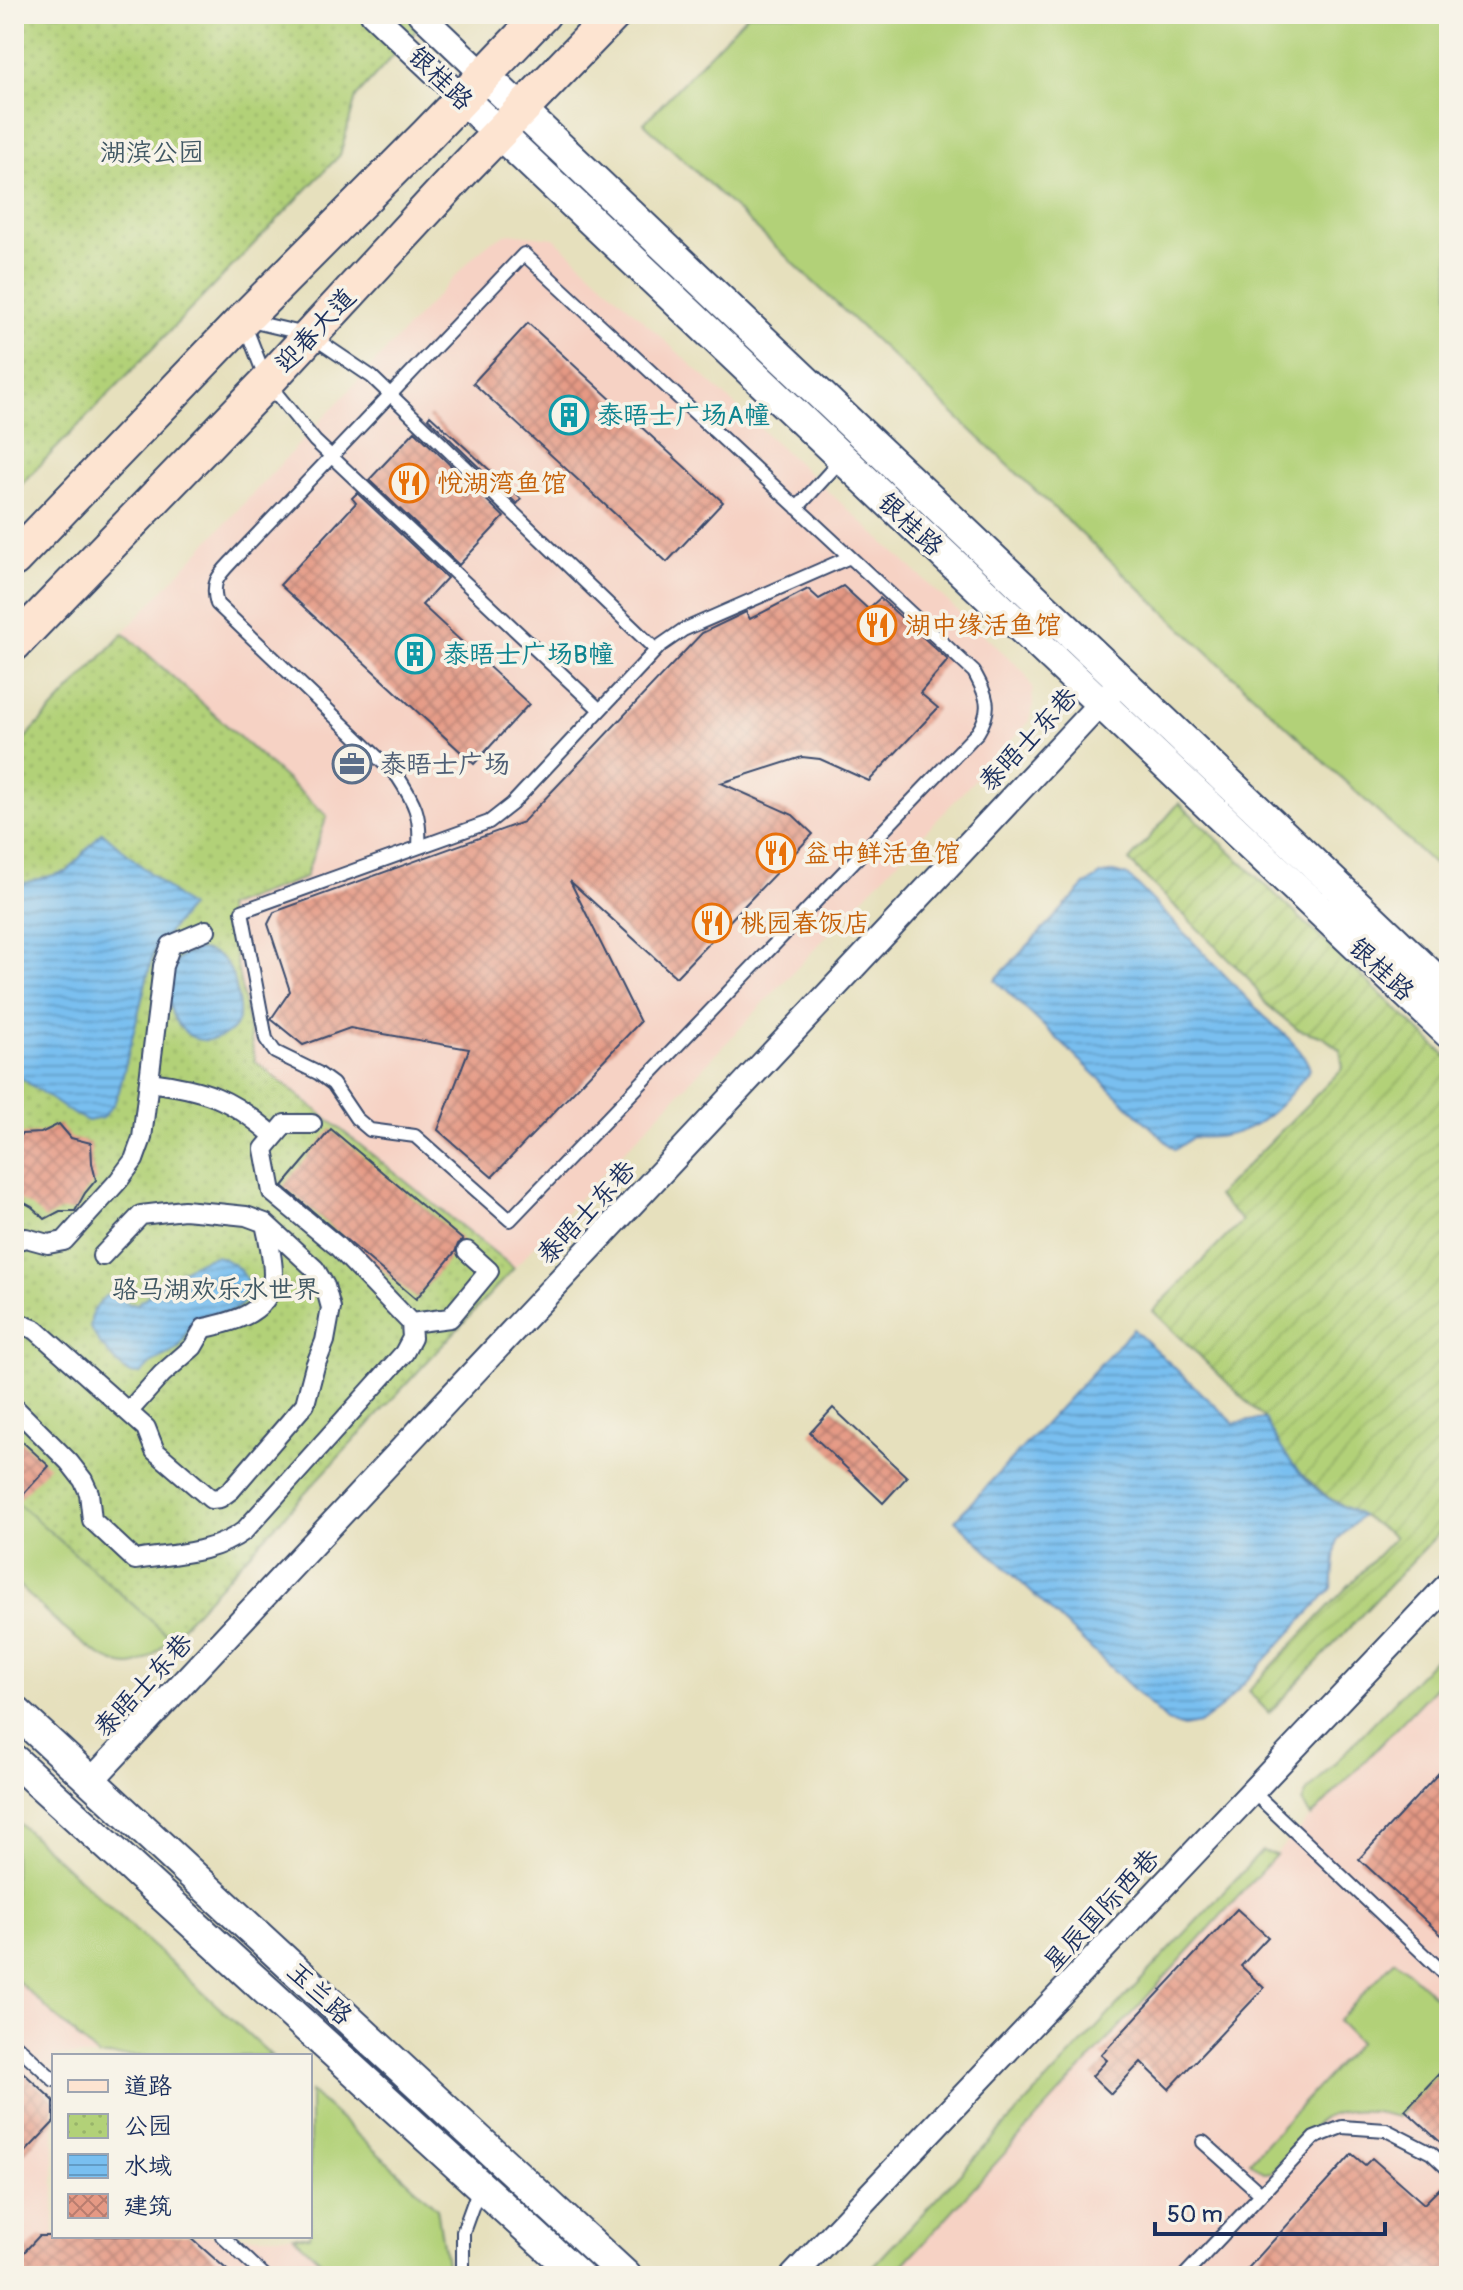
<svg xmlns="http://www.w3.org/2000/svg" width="1463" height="2290" font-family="Pangolin,'LXGW WenKai TC',sans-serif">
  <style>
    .built { fill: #f6d2c4 }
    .grass { fill: #b2d178; stroke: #66806b; stroke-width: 2 }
    .park { fill: url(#park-dots); stroke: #66806b; stroke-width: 2 }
    .garden { fill: url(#garden-furrows); stroke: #66806b; stroke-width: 2 }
    .water { fill: url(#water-rules); stroke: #4a77a7; stroke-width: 2 }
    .building { fill: url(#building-cross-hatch) }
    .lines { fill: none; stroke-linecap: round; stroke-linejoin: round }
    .service-casing { stroke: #394a6c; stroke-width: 16 }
    .pedestrian-casing { stroke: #394a6c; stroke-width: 22 }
    .minor-casing { stroke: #394a6c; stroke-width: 28 }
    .tertiary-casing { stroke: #394a6c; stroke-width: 34 }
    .secondary-casing { stroke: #394a6c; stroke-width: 38 }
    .service { stroke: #fff; stroke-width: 12 }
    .pedestrian { stroke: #fff; stroke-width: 18 }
    .minor { stroke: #fff; stroke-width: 24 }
    .tertiary { stroke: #fff; stroke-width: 30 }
    .secondary { stroke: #fde4d1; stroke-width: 34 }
    .labels { text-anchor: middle; stroke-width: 7; stroke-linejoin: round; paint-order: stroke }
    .street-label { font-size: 26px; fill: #1b2f5e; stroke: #f7f3e8 }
    .park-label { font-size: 26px; fill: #415864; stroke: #f7f3e8 }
    .culture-label { font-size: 26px; fill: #0d838f; stroke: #f7f3e8; text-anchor: start }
    .food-label { font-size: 26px; fill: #c56008; stroke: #f7f3e8; text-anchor: start }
    .service-label { font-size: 26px; fill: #4e5e75; stroke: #f7f3e8; text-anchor: start }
  </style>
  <defs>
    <pattern id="park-dots" width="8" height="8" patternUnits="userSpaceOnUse" patternTransform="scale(2)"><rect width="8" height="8" fill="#b2d178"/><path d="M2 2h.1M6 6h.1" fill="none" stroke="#98b46a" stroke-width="1.8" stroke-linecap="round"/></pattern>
    <pattern id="garden-furrows" width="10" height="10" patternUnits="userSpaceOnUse" patternTransform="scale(2)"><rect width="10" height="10" fill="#b2d178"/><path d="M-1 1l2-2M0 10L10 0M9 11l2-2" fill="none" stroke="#98b46a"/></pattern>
    <pattern id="water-rules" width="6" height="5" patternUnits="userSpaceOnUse" patternTransform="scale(2)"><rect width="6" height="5" fill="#79bff0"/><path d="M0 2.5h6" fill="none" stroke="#629cc6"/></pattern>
    <pattern id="building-cross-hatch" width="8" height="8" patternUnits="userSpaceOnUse" patternTransform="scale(2)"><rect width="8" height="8" fill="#e59984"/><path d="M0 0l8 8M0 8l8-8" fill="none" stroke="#b97d6f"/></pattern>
  </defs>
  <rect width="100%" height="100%" fill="#f7f3e8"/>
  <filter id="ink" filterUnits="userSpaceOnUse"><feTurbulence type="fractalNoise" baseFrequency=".0125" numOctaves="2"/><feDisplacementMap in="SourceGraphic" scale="16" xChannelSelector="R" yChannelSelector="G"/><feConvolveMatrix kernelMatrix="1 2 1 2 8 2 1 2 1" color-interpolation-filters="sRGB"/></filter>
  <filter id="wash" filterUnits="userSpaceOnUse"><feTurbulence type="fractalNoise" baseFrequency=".006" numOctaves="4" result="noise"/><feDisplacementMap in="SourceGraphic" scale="32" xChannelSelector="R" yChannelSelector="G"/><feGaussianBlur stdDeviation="1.8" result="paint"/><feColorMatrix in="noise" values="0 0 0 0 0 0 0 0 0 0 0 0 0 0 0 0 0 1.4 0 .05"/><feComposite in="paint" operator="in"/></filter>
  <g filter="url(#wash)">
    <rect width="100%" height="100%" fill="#e6e0bd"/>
    <path class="built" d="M509 233 554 238 1024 672 1032 687 1033 707 1028 723 514 1268 171 1638 14 750 476 254 492 241Z
      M1449 1673V2276H875L1311 1817Z
      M14 1978 98 2056H54V2236H293L337 2276H14Z"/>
    <path class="grass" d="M748 14H1449V879L644 123Z
      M14 1500 171 1638C160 1648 150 1660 136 1664 102 1674 38 1603 14 1581Z
      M1449 1644V1673L1311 1817 1302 1802 1307 1792Z
      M14 1819 272 2056H98L14 1978Z
      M1262 1851 1276 1855 893 2276H864Z
      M1395 1960 1449 2009V2063L1398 2117C1370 2110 1349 2106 1321 2119L1271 2172 1265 2173 1250 2161 1359 2042 1338 2021Z
      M310 2091 437 2208 448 2276H337L293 2236H310Z"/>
    <path class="park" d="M14 14H431L356 97 340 155 14 492Z
      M124 633 327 816 305 878 226 907 255 1061 514 1268 171 1638 14 1500V750Z"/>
    <path class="garden" d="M1179 803 1449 1059V1522L1269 1713 1248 1691 1395 1537 1362 1516 1329 1498 1296 1469 1277 1444 1265 1419 1153 1311 1242 1221 1217 1196 1343 1068 1340 1050 1323 1037 1297 1029 1266 1004 1248 978 1129 861Z"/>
    <path class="water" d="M102 832 189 907 154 950 119 1091 114 1104 102 1118 88 1121 73 1114 14 1073V886L68 871Z
      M1114 872 1128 876C1174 921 1217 967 1262 1014 1279 1031 1302 1046 1310 1069 1279 1112 1249 1142 1193 1137L1175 1150 995 980 1085 885 1101 875Z
      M197 950C225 951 233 969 237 994 239 1004 241 1015 236 1024 233 1031 224 1036 217 1038 171 1056 143 962 197 950Z
      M216 1256C236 1261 262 1286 241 1305 229 1317 209 1308 195 1319 187 1326 186 1337 180 1346 173 1354 163 1356 154 1361 149 1365 145 1370 140 1374L129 1373 120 1366 101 1345 90 1328 92 1313 105 1296 112 1294 130 1304H137C158 1289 191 1259 216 1256Z
      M1133 1329 1234 1423 1265 1419C1280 1450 1300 1478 1328 1498 1339 1505 1351 1510 1362 1516L1337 1540 1332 1588 1222 1707 1199 1724 1183 1727 1167 1721 955 1520Z"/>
    <g id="blocks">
      <path class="building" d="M528 323 723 502 667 562 473 383Z
        M430 415 521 499 517 504 428 418Z
        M415 431 504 517 459 565 369 480Z
        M357 493 447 578 422 605 529 704 474 764 280 585 356 503 352 498Z
        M843 586 868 609 880 598 948 660 920 693 938 708 869 781 820 759 802 757 721 783 793 815 813 834 676 977 570 881 640 1022 492 1177 438 1130 469 1049 350 1028 303 1045 271 1019 290 991 268 924 274 912 523 822 702 633 746 612 750 619 808 589 819 599Z
        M59 1124 71 1138 91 1143 92 1163 96 1180 85 1193 75 1211H60L45 1219 32 1207 14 1197V1153L21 1134 41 1133Z
        M331 1129 463 1240 458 1244 455 1252 416 1299 283 1186Z
        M833 1408 907 1477 883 1503 810 1433Z
        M14 1434 49 1466 14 1505Z
        M1449 1762V1942L1359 1859Z
        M1237 1909 1268 1937 1241 1966 1264 1988 1169 2089 1141 2062 1111 2094 1092 2076 1107 2060 1101 2055Z
        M1449 2063V2150L1405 2110Z
        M14 2064 54 2101V2122L14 2164Z
        M1352 2154 1365 2165 1372 2158 1424 2204 1449 2179V2276H1241Z
        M39 2236H189L234 2276H14V2263Z"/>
    </g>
  </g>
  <g filter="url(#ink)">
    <use href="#blocks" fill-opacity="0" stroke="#394a6c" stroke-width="2"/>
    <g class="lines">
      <defs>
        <path id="service" d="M250 321 310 335 372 377 656 650
          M244 323 267 382 315 441 600 710
          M797 508 841 460
          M419 847C421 815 415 803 398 777L217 604C210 581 220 574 235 558L524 254 974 672C987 696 993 708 978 732L510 1220 415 1136 370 1130 356 1118 333 1084 318 1073 275 1052 266 1039 242 911 489 822 512 804 660 646 683 630 850 557
          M1252 1791 1449 1978
          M14 2043 54 2080
          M1203 2142 1261 2194
          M222 2236 265 2276
          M463 2276V2232L480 2185
          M1184 2276 1314 2138 1342 2127 1386 2130 1431 2153 1449 2170"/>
        <path id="pedestrian" d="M149 1082C205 1089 231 1098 274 1136
          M14 1241 26 1238 48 1244 64 1241 119 1180 134 1160 142 1138 163 966 171 945 206 930
          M14 1321 36 1330 146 1428 155 1451 211 1499 220 1498 231 1490 305 1404 315 1366 325 1341 331 1308 325 1286 315 1269 265 1223 246 1216 217 1213 184 1210 141 1215 102 1256
          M411 1323 450 1318 489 1271 467 1251
          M14 1407 69 1462 83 1480 89 1493 92 1520 135 1560C172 1554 213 1554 244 1531L404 1353 412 1338 411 1323 337 1246 272 1192 264 1149 285 1124H312
          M128 1412 162 1374 193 1347 204 1328C234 1322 273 1312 273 1274 273 1257 268 1239 265 1223"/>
        <path id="minor" d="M373 14 462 98
          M420 14 484 75
          M91 1781 1112 691
          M793 2276 1449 1584"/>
        <path id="tertiary" d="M484 75 1449 992
          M462 98 1449 1033
          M14 1710 626 2276
          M14 1760 579 2276"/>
        <path id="secondary" d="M14 559 243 320 428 134 543 14
          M14 644 267 382 465 168 614 14"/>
      </defs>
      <use href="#service" class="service-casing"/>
      <use href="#pedestrian" class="pedestrian-casing"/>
      <use href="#minor" class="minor-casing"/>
      <use href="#tertiary" class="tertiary-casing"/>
      <use href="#secondary" class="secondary-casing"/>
      <use href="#service" class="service"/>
      <use href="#pedestrian" class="pedestrian"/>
      <use href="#minor" class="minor"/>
      <use href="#tertiary" class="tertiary"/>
      <use href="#secondary" class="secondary"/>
    </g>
  </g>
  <defs>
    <symbol id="building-ring" viewBox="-11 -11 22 22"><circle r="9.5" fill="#f7f3e8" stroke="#0f9aa8" stroke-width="1.5"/><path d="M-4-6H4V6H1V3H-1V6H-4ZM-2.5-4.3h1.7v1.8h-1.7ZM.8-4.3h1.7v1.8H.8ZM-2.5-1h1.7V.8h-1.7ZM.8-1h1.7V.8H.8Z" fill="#0f9aa8"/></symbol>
    <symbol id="restaurant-ring" viewBox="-11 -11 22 22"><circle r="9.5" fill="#f7f3e8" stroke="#e8710a" stroke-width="1.5"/><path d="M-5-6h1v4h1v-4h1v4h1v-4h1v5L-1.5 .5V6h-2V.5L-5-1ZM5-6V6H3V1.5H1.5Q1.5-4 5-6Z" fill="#e8710a"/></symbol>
    <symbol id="office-ring" viewBox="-11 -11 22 22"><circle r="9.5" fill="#f7f3e8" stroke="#5c6f8a" stroke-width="1.5"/><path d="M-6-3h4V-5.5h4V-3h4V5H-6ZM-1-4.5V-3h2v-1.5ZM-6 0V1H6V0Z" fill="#5c6f8a"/></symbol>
  </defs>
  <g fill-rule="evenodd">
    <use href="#building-ring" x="547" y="393" width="44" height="44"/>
    <use href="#restaurant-ring" x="387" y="461" width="44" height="44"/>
    <use href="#restaurant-ring" x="855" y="603" width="44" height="44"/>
    <use href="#building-ring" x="393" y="632" width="44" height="44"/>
    <use href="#office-ring" x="330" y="742" width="44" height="44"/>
    <use href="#restaurant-ring" x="754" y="831" width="44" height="44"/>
    <use href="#restaurant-ring" x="690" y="901" width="44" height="44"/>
  </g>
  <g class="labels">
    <g class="street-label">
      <text transform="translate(441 78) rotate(44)" y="9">银桂路</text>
      <text transform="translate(315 330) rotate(-47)" y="9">迎春大道</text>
      <text transform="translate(911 524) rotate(43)" y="9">银桂路</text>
      <text transform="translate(1028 739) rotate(-47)" y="9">泰晤士东巷</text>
      <text transform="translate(1382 969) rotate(43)" y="9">银桂路</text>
      <text transform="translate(586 1212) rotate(-47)" y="9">泰晤士东巷</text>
      <text transform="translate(143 1685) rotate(-47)" y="9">泰晤士东巷</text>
      <text transform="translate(1101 1910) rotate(-47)" y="9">星辰国际西巷</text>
      <text transform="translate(320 1993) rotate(43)" y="9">玉兰路</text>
    </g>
    <g class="park-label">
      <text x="152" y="161">湖滨公园</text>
      <text x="216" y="1298">骆马湖欢乐水世界</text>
    </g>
    <g class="culture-label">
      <text x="597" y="424">泰晤士广场A幢</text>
      <text x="443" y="663">泰晤士广场B幢</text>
    </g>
    <g class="food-label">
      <text x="437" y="492">悦湖湾鱼馆</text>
      <text x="905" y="634">湖中缘活鱼馆</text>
      <text x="804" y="862">益中鲜活鱼馆</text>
      <text x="740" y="932">桃园春饭店</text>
    </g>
    <g class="service-label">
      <text x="380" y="773">泰晤士广场</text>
    </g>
  </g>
  <rect width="1463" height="2290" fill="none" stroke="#f7f3e8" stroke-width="48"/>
  <rect x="52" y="2054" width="260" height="184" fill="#f7f3e8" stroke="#9fa5b1" stroke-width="2"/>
  <rect x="68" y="2080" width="40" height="12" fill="#fde4d1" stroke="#9fa5b1" stroke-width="2"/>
  <text x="124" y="2094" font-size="24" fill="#1b2f5e">道路</text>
  <rect x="68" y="2114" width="40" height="24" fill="url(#park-dots)" stroke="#9fa5b1" stroke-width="2"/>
  <text x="124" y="2134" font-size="24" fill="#1b2f5e">公园</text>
  <rect x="68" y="2154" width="40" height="24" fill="url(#water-rules)" stroke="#9fa5b1" stroke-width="2"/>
  <text x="124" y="2174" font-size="24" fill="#1b2f5e">水域</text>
  <rect x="68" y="2194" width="40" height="24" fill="url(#building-cross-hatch)" stroke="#9fa5b1" stroke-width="2"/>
  <text x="124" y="2214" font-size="24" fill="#1b2f5e">建筑</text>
  <path d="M1155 2222v12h230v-12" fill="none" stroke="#1b2f5e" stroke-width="4"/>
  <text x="1167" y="2222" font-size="24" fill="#1b2f5e" stroke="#f7f3e8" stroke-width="6" paint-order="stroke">50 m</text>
</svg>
